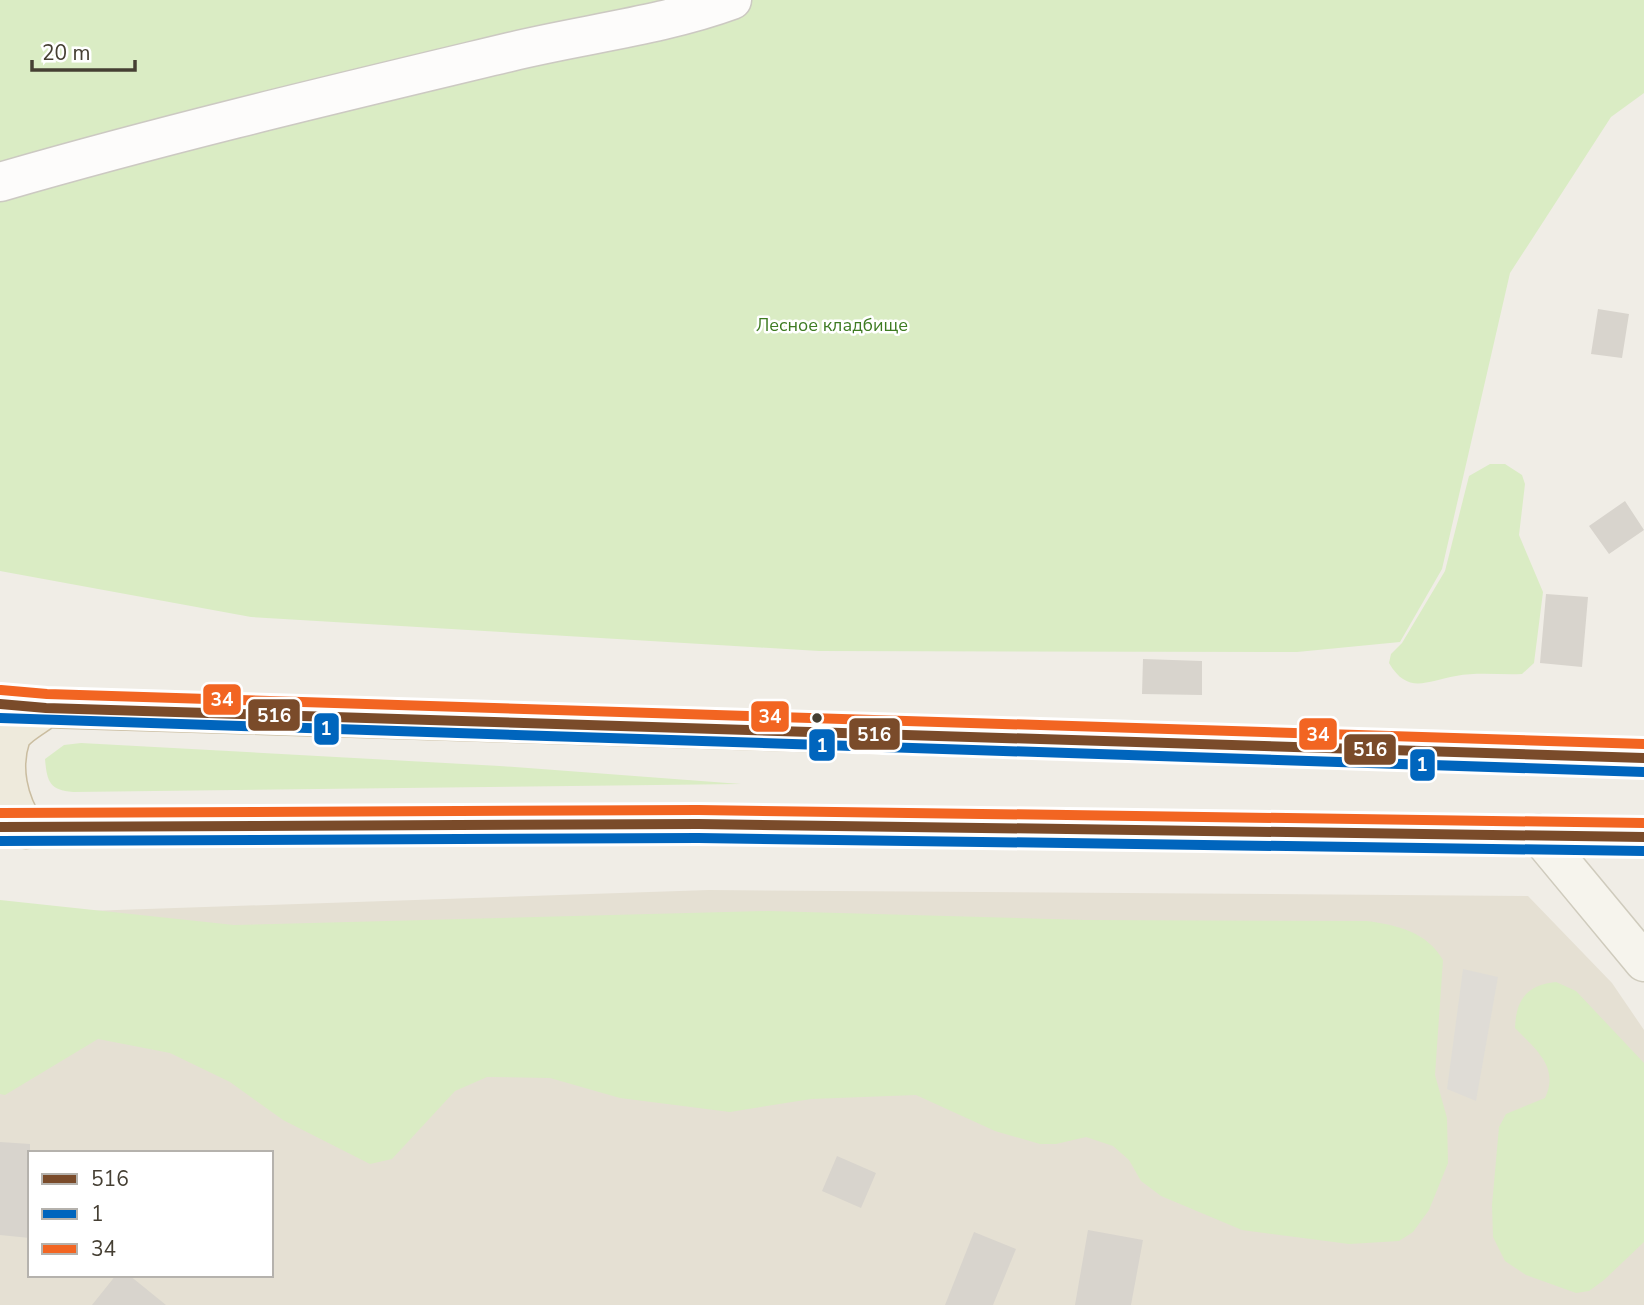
<svg xmlns="http://www.w3.org/2000/svg" width="1644" height="1305" font-family="'Nunito Sans',sans-serif">
  <style>
    .residential { fill: #e5e0d3; fill-rule: evenodd }
    .green { fill: #daecc4 }
    .parking { fill: #dfdcd6 }
    .building { fill: #d8d4cd }
    .lines { fill: none; stroke-linecap: round; stroke-linejoin: round }
    .minor-casing { stroke: #ccc9c2; stroke-width: 41 }
    .secondary-casing { stroke: #cfcbbd; stroke-width: 41 }
    .trunk-casing { stroke: #cabda0; stroke-width: 41 }
    .minor { stroke: #fdfcfb; stroke-width: 38 }
    .secondary { stroke: #f6f4ed; stroke-width: 38 }
    .trunk { stroke: #eeeadc; stroke-width: 38 }
    .bus-1-casing { stroke: #fff; stroke-width: 16 }
    .bus-2-casing { stroke: #fff; stroke-width: 16 }
    .bus-3-casing { stroke: #fff; stroke-width: 16 }
    .bus-1 { stroke: #7a4b2a; stroke-width: 10 }
    .bus-2 { stroke: #0065bd; stroke-width: 10 }
    .bus-3 { stroke: #f26522; stroke-width: 10 }
    .bus-dot { fill: #453f33; stroke: #fff; stroke-width: 2.5 }
    .labels { text-anchor: middle; stroke-width: 5; stroke-linejoin: round; paint-order: stroke }
    .park-label { font-size: 18px; fill: #3e7b22; stroke: #fff }
    .line-badge { stroke: #fff; stroke-width: 2.5 }
    .badge-label { font-size: 19px; text-anchor: middle; font-weight: bold; fill: #fff }
  </style>
  <rect width="100%" height="100%" fill="#f0ede6"/>
  <path class="residential" d="M709 890 1528 896 1612 983 1644 1030V1305H0V914ZM30 1153H271V1275H30Z"/>
  <path class="green" d="M0 0H1644V93L1611 117 1510 273 1442 569 1400 642 1297 652 819 651 251 617 0 571Z
    M1490 464H1505L1522 475 1525 484 1519 535 1543 592 1534 663 1522 674C1500 675 1477 672 1456 676 1426 681 1408 695 1389 663L1391 654 1402 643 1445 571 1469 476Z
    M81 743 500 766 741 784 73 792C49 790 47 781 45 759L64 745Z
    M0 900 234 925 768 911 1085 920 1367 921C1397 925 1427 932 1443 960L1435 1075 1447 1118 1448 1163 1429 1210 1413 1232 1399 1241 1349 1244 1242 1230 1161 1196 1141 1181 1129 1160 1113 1146 1086 1137 1056 1144H1040L995 1131 916 1095 811 1099 730 1112 620 1098 550 1078 487 1077 455 1091 392 1159 370 1164 283 1120 230 1082 170 1053 98 1039 5 1095 0 1094Z
    M1556 982 1576 991 1644 1063V1242L1604 1280 1589 1291 1576 1293 1526 1275 1505 1261 1493 1237 1492 1205 1499 1127 1506 1114 1545 1098C1560 1067 1535 1049 1515 1028 1516 999 1527 985 1556 982Z"/>
  <path class="parking" d="M1463 969 1498 977 1476 1101 1447 1089Z"/>
  <path class="building" d="M1598 309 1629 314 1622 358 1591 354Z
    M1625 501 1644 530 1609 554 1589 526Z
    M1546 594 1588 597 1582 667 1540 663Z
    M1143 659 1202 661V695L1142 694Z
    M0 1142 30 1144V1238L0 1235Z
    M837 1156 876 1173 861 1208 822 1191Z
    M1088 1230 1143 1240 1131 1305H1075Z
    M974 1232 1016 1249 993 1305H945Z
    M116 1275H129L166 1305H92Z"/>
  <g class="lines">
    <defs>
      <path id="minor" d="M0 182C169 133 339 93 510 52 583 34 661 26 732 0"/>
      <path id="secondary" d="M1538 834 1644 962"/>
      <path id="trunk" d="M0 704 46 708 1644 758
        M0 827 698 824 1644 837
        M26 829C8 802 0 768 11 736 18 725 36 716 46 708"/>
    </defs>
    <use href="#minor" class="minor-casing"/>
    <use href="#secondary" class="secondary-casing"/>
    <use href="#trunk" class="trunk-casing"/>
    <use href="#minor" class="minor"/>
    <use href="#secondary" class="secondary"/>
    <use href="#trunk" class="trunk"/>
    <defs>
      <path id="bus-1" d="M0 704 46 708 1644 758
        M0 827 698 824 1644 837"/>
      <path id="bus-2" d="M0 718 1644 772
        M0 841 698 838 1644 851"/>
      <path id="bus-3" d="M1 690 47 694 1644 744
        M0 813 698 810 1644 823"/>
    </defs>
    <use href="#bus-1" class="bus-1-casing"/>
    <use href="#bus-2" class="bus-2-casing"/>
    <use href="#bus-3" class="bus-3-casing"/>
    <use href="#bus-1" class="bus-1"/>
    <use href="#bus-2" class="bus-2"/>
    <use href="#bus-3" class="bus-3"/>
  </g>
  <circle class="bus-dot" cx="817" cy="718" r="6"/>
  <g class="labels">
    <g class="park-label">
      <text x="832" y="331">Лесное кладбище</text>
    </g>
  </g>
  <g class="line-badge">
    <rect x="202" y="683" width="40" height="33" rx="7" fill="#f26522"/>
    <rect x="247" y="698" width="54" height="34" rx="7" fill="#7a4b2a"/>
    <rect x="750" y="700" width="40" height="33" rx="7" fill="#f26522"/>
    <rect x="313" y="712" width="27" height="34" rx="7" fill="#0065bd"/>
    <rect x="1298" y="717" width="40" height="34" rx="7" fill="#f26522"/>
    <rect x="848" y="717" width="53" height="34" rx="7" fill="#7a4b2a"/>
    <rect x="808" y="728" width="28" height="34" rx="7" fill="#0065bd"/>
    <rect x="1343" y="733" width="54" height="33" rx="7" fill="#7a4b2a"/>
    <rect x="1409" y="748" width="27" height="34" rx="7" fill="#0065bd"/>
  </g>
  <g class="badge-label">
    <text x="222" y="706">34</text>
    <text x="274" y="722">516</text>
    <text x="770" y="723">34</text>
    <text x="326" y="735">1</text>
    <text x="1318" y="741">34</text>
    <text x="874" y="741">516</text>
    <text x="822" y="752">1</text>
    <text x="1370" y="756">516</text>
    <text x="1422" y="771">1</text>
  </g>
  <rect x="28" y="1151" width="245" height="126" fill="#ffffff" stroke="#b5b2ad" stroke-width="2"/>
  <rect x="42" y="1174" width="35" height="10" fill="#7a4b2a" stroke="#b5b2ad" stroke-width="2"/>
  <text x="91" y="1186" font-size="21" fill="#453f33">516</text>
  <rect x="42" y="1209" width="35" height="10" fill="#0065bd" stroke="#b5b2ad" stroke-width="2"/>
  <text x="91" y="1221" font-size="21" fill="#453f33">1</text>
  <rect x="42" y="1244" width="35" height="10" fill="#f26522" stroke="#b5b2ad" stroke-width="2"/>
  <text x="91" y="1256" font-size="21" fill="#453f33">34</text>
  <path d="M32 60v10h103v-10" fill="none" stroke="#453f33" stroke-width="3.5"/>
  <text x="42" y="60" font-size="21" fill="#453f33" stroke="#ffffff" stroke-width="5" paint-order="stroke">20 m</text>
</svg>
